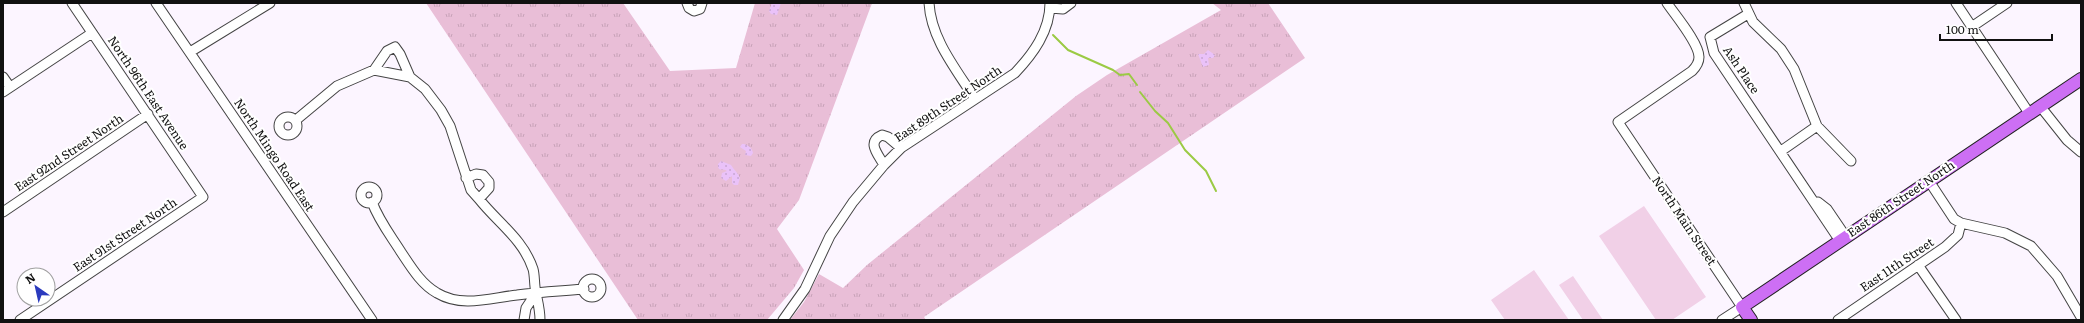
<svg xmlns="http://www.w3.org/2000/svg" width="2084" height="323" font-family="Literata,serif">
  <style>
    .grass { fill: url(#grass-tufts) }
    .sand { fill: url(#sand-dots) }
    .pitch { fill: #f1d0e7 }
    .lines { fill: none; stroke-linecap: round; stroke-linejoin: round }
    .stream { stroke: #9bca44; stroke-width: 2 }
    .minor-casing { stroke: #444; stroke-width: 11 }
    .major-casing { stroke: #222; stroke-width: 14 }
    .minor { stroke: #fff; stroke-width: 9 }
    .major { stroke: #cd6ff4; stroke-width: 12 }
    .labels { text-anchor: middle; stroke-width: 4; stroke-linejoin: round; paint-order: stroke }
    .street-label { font-size: 12px; fill: #111; stroke: #fff }
  </style>
  <defs>
    <pattern id="grass-tufts" width="24" height="20" patternUnits="userSpaceOnUse"><rect width="24" height="20" fill="#e9bed7"/><path d="M3 7l-1-3M5 7V3M7 7l1-3M15 17l-1-3M17 17v-4M19 17l1-3" fill="none" stroke="#c7a2b8"/></pattern>
    <pattern id="sand-dots" width="8" height="8" patternUnits="userSpaceOnUse"><rect width="8" height="8" fill="#eac2f9"/><path d="M2 2h.1M6 6h.1" fill="none" stroke="#c8a6d4" stroke-width="1.8" stroke-linecap="round"/></pattern>
  </defs>
  <rect width="100%" height="100%" fill="#fcf5ff"/>
  <path class="grass" d="M426 3H623L670 71 736 68 755 3H872L799 200 777 229 804 270 794 288 767 320H638Z
    M1212 3H1268L1305 58 924 317 926 320H790L804 302 819 274 843 288 867 265 1076 96 1107 75 1221 10Z"/>
  <path class="sand" d="M772 3H781L777 15 771 14 769 11Z
    M1208 50 1215 55 1213 58H1208L1209 65 1203 67 1198 54H1204Z
    M742 144C747 143 753 149 753 153L751 156 745 155 746 151 740 147Z
    M721 161 731 165C734 170 738 173 740 178L738 185H734L732 183V176L726 181 721 178 722 173 727 171C724 168 717 173 718 164Z"/>
  <path class="pitch" d="M1644 206 1706 297 1672 320H1656L1599 236Z
    M1534 270 1569 320H1505L1491 300Z
    M1573 276 1603 320H1583L1559 285Z"/>
  <g class="lines">
    <path class="stream" d="M1053 35 1068 50 1113 70 1120 75 1129 74 1137 85
      M1140 92 1155 111 1168 123 1185 150 1206 171 1216 191"/>
    <defs>
      <path id="minor" d="M156 3 372 320
        M687 3 689 8 694 11 700 9 702 3
        M929 3C931 39 956 69 975 99
        M1667 3C1675 15 1699 43 1699 57 1699 63 1696 67 1692 71L1618 122 1742 307 1722 320
        M1744 3 1753 22 1781 49 1794 69 1817 126 1851 161
        M1956 3 2029 113
        M1050 8 1063 9 1071 3
        M1748 14 1710 37 1714 53 1840 241
        M1973 26 2007 3
        M190 52 270 3
        M374 70 387 51 395 47 400 54 410 77
        M3 77 10 87
        M3 92 92 33
        M2040 106 2067 140 2081 152
        M279 126a9 9 0 1 1 18 0a9 9 0 1 1-18 0Z
        M296 120 337 86 374 70 410 77 425 89 441 110 450 126 471 190 479 199 489 188V182L483 175 476 174 466 178
        M1781 151 1817 126
        M884 165C878 154 866 142 882 135L888 137 901 148
        M1929 181 1954 219 1961 223 2005 233 2031 246 2057 276 2081 317
        M361 195a8 8 0 1 1 16 0a8 8 0 1 1-16 0Z
        M479 199C498 223 523 239 533 269 535 276 534 285 536 293 538 303 540 310 540 320
        M372 202C379 221 391 236 401 252 411 267 421 284 437 293 462 308 490 298 517 295 539 292 561 291 584 289
        M1818 202 1827 209 1846 237
        M3 212 148 114
        M1918 265 1956 320
        M583 288a9 9 0 1 1 18 0a9 9 0 1 1-18 0Z
        M20 320 203 197 72 3
        M524 320 526 308 536 293
        M783 320 805 289 830 236 853 202 884 165 901 148 1015 73C1033 54 1050 31 1050 3
        M1838 320 1945 247 1958 235 1961 223"/>
      <path id="major" d="M1751 320 1742 307 2081 79"/>
    </defs>
    <use href="#minor" class="minor-casing"/>
    <use href="#major" class="major-casing"/>
    <use href="#minor" class="minor"/>
    <use href="#major" class="major"/>
  </g>
  <g class="labels">
    <g class="street-label">
      <text transform="translate(1741 70) rotate(56)" y="4">Ash Place</text>
      <text transform="translate(148 93) rotate(56)" y="4">North 96th East Avenue</text>
      <text transform="translate(948 104) rotate(-34)" y="4">East 89th Street North</text>
      <text transform="translate(69 153) rotate(-34)" y="4">East 92nd Street North</text>
      <text transform="translate(274 155) rotate(56)" y="4">North Mingo Road East</text>
      <text transform="translate(1901 199) rotate(-34)" y="4">East 86th Street North</text>
      <text transform="translate(1684 221) rotate(56)" y="4">North Main Street</text>
      <text transform="translate(125 235) rotate(-34)" y="4">East 91st Street North</text>
      <text transform="translate(1897 265) rotate(-34)" y="4">East 11th Street</text>
    </g>
  </g>
  <rect width="2084" height="323" fill="none" stroke="#111111" stroke-width="8"/>
  <g transform="translate(36 287) rotate(326)"><circle r="19" fill="#ffffff" stroke="#a0a0a0"/>
  <path d="M0-3L7 15L0 10L-7 15Z" fill="#2b3abe"/>
  <text y="-6" font-size="11" font-weight="bold" text-anchor="middle" fill="#111111">N</text>
  </g>
  <path d="M1940 34v6h112v-6" fill="none" stroke="#111111" stroke-width="2"/>
  <text x="1946" y="34" font-size="12" fill="#111111" stroke="#ffffff" stroke-width="3" paint-order="stroke">100 m</text>
</svg>
